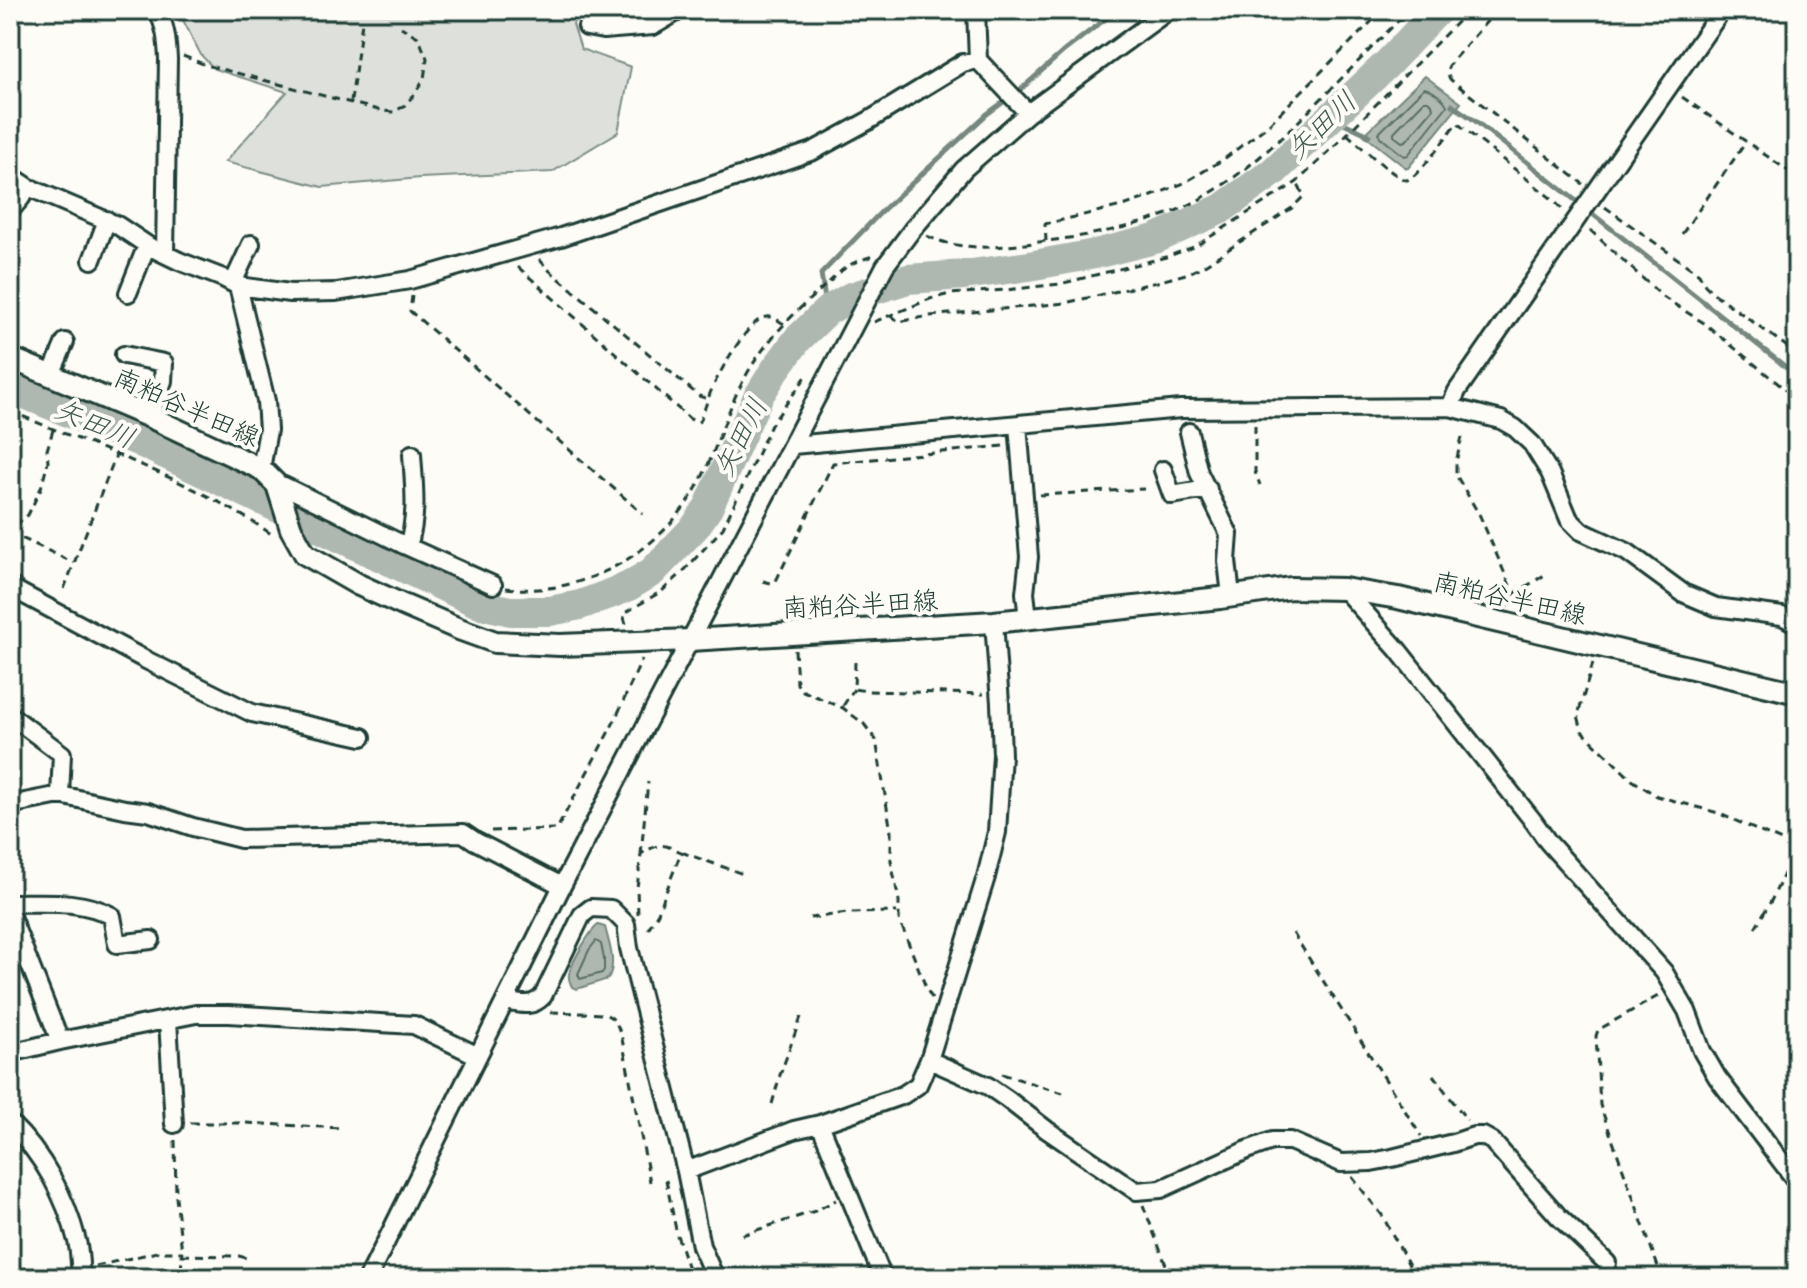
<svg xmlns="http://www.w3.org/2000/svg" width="1807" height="1288" font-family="'Indie Flower','Klee One',sans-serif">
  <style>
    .green { fill: #dde0db; stroke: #7e8e88; stroke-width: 2 }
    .water { fill: #aeb8b1; stroke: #75877f; stroke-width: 2 }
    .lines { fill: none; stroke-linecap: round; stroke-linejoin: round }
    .shore { stroke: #586e66; stroke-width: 2 }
    .stream { stroke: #75877f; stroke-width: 5 }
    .river { stroke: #aeb8b1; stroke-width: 30 }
    .minor-casing { stroke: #1f3d34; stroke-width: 22 }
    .major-casing { stroke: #1f3d34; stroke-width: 26 }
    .path { stroke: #1f3d34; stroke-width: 3; stroke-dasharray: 8 6; stroke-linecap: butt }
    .minor { stroke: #fdfcf7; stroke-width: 16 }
    .major { stroke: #fdfcf7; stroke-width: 20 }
    .labels { text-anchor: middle; stroke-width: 8; stroke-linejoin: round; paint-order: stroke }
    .street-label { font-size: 26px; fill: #1f3d34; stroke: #fdfcf7 }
    .water-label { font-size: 28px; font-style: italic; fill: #435c53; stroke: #fdfcf7 }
  </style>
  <rect width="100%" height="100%" fill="#fdfcf7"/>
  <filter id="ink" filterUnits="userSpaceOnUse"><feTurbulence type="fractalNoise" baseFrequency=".0125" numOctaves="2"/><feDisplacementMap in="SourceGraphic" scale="16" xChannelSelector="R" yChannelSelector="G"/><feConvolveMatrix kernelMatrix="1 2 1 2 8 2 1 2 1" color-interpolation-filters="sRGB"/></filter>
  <g filter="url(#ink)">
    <path class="green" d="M176 10H579L573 24 581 49 631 67 618 132 552 172 420 178 322 187 225 162 287 92 214 69 201 55 183 20Z"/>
    <path class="water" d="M1425 76 1461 103 1408 168 1405 167 1364 135Z
      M598 925 605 927C609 944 617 963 608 979L577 989 572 987C570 982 568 980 569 974 572 962 589 932 598 925Z"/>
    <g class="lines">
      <path class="shore" d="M1424 88C1431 89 1445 99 1447 106L1408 155 1404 156 1380 137 1379 133Z
        M1424 101H1428L1432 104 1433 109 1406 141 1402 142 1394 136V132Z
        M596 941 601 944 604 959V970L602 973 580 979 578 974 589 950Z"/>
      <path class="stream" d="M1452 105 1474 120 1797 376
        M1331 117 1369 135
        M827 311 821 274 883 210 987 114 1020 90 1064 51 1117 10"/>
      <path class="river" d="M10 388 140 442 480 604 510 611H550L580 605 607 595 629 586 652 572 695 527 708 508 758 397 775 370 798 339 827 311 851 297 908 279 964 275 1029 266 1095 254 1155 239 1221 209 1273 172 1388 63 1438 10"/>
      <defs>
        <path id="minor" d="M157 10C166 26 167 41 168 59L165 254
          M976 10 978 60 1028 113
          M587 27 603 30 653 26 680 10
          M10 175 28 187 117 225 150 247 179 261 223 278 238 286 290 293 336 292 410 280 561 237 813 151 868 121 963 63 978 60
          M10 211 21 198 28 187
          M92 260 107 220
          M233 283 251 244
          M238 286 266 401 268 430 261 469
          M128 293 147 245
          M10 304V305
          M124 355 164 363 163 381 150 417
          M51 375 65 342
          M1450 407 1457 391 1722 10
          M1018 425 1029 557 1025 593 1028 618
          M1189 432 1199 473 1229 534 1227 561 1231 596
          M793 445 1181 409 1450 407 1501 420 1515 428 1532 444 1550 473 1569 519 1581 531 1627 552 1683 593 1716 607 1782 616 1797 624
          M1163 470 1172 495 1208 489
          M277 485 284 486 404 545 493 585
          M408 546C418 516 414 486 412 454
          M10 585 17 591 144 659 252 713 362 737
          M1344 589 1398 650 1534 822 1548 842 1664 972 1687 1011 1702 1051 1717 1077 1797 1182
          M10 715 62 754 60 795
          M10 805 60 795 125 809 148 812 193 827 241 839 463 833 475 841 562 886
          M10 903C43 903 82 899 112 916L117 944 151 940
          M10 914 60 1041
          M505 1001C521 1004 532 1008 543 996L582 915 591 908 611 909 626 924 629 948 686 1171 701 1246 715 1278
          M168 1020 174 1124
          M10 1053 60 1041 196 1014H229L414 1025 478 1056
          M929 1060 988 1086 1007 1099 1047 1130 1136 1191 1161 1189 1247 1150 1272 1141H1290L1341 1163 1371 1162 1392 1158 1453 1143 1474 1136H1483L1492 1141 1559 1217 1607 1263
          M10 1123C43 1154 66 1198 77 1241 80 1253 80 1266 81 1278
          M820 1124 883 1278
          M686 1171 794 1130 820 1124 903 1095 918 1085 929 1060 986 877 997 832 1002 755 1000 703 994 622
          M368 1278 562 886 885 266 912 230 964 169 1028 113 1169 10"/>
        <path id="major" d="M10 358 150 417 261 469 277 485 291 529 305 554 359 585 403 605 459 629 495 642 560 645 690 640 994 622 1220 598 1291 588 1344 589 1398 598 1797 693"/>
      </defs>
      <use href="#minor" class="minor-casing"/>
      <use href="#major" class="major-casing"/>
      <path class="path" d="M1497 10 1452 61C1447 68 1445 72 1451 80L1583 184
        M183 56 206 65 382 111 394 112 404 106 414 95 424 79 427 58 418 37 401 27
        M1682 97 1797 177
        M351 101 362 22
        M1347 134C1356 142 1398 181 1407 180 1418 178 1449 133 1457 123L1552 199 1564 211
        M1605 207 1699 274 1705 285 1712 292 1797 354
        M1590 230 1663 297 1704 323 1797 399
        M1682 234 1746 142
        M927 236C965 253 1006 247 1046 241 1090 236 1147 225 1187 206 1242 179 1285 135 1328 92 1355 65 1382 37 1409 10
        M1046 241 1045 224 1126 205 1152 196 1184 183 1224 159 1266 127 1383 10
        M539 259 549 270 699 396 708 399
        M518 267 690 419 697 422 700 421C704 411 707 401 711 391 718 375 749 317 767 317 773 316 779 321 784 324
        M412 296 410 311 643 514
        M891 315 899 322 929 316 1065 303 1157 282 1189 273 1203 266 1292 208 1304 196 1297 183
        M874 322 930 299 950 294 1006 290 1060 284 1166 257 1194 247 1297 182 1345 136 1469 10
        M10 411C99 449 194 480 274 536
        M1255 425V472L1260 485
        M53 430 47 450 48 462 41 488 28 515 13 527V534L74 563
        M1462 437 1456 462V475L1480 516 1514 595
        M1040 495 1144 489
        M763 581 771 583 776 581 833 463 1003 446
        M506 588C582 598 662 552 698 485 716 453 724 417 741 385 761 345 793 313 827 284 833 279 839 272 845 268 853 262 864 259 873 256
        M64 589 116 455
        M1507 607 1511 596 1546 574
        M626 624 623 614 662 591 683 572 723 528 771 425 805 378 809 375
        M795 650 797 684 803 691 843 708 864 724 876 740 891 832V861L899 901V919L927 990 932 998
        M855 662 854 689 867 691 984 694
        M1593 663 1578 715 1582 731 1632 780 1657 796 1718 813 1797 848
        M843 706 854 689
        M491 831 557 829 615 720 642 659
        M641 854 648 782
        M638 914 637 888 641 854C660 843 661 843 681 852
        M810 918 848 913 897 912
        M1755 928 1771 901 1797 847
        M648 929 658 913 681 852 743 874
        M1293 933 1421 1136
        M1658 996 1598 1030 1596 1036 1600 1105 1662 1278
        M551 1012 604 1014C617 1018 618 1027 622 1039L650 1182
        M1002 1074 1063 1093
        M1433 1075 1467 1120
        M772 1104 780 1075 802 1014
        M190 1123H244L341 1128
        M175 1140 176 1197 182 1252
        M1352 1177 1382 1215 1416 1278
        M666 1180 677 1235 691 1278
        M1143 1205 1171 1278
        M742 1235 815 1211 836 1200
        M182 1255 239 1256 246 1258
        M96 1266 157 1252H182L181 1278
        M1403 1278 1414 1273"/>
      <use href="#minor" class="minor"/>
      <use href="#major" class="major"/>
    </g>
  </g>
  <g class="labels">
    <g class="street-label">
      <text transform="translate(187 407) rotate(24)" y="9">南粕谷半田線</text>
      <text transform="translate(1510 598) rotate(13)" y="9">南粕谷半田線</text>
      <text transform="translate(860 604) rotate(-3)" y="9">南粕谷半田線</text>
    </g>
    <g class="water-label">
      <text transform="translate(1321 125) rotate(-44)" y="10">矢田川</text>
      <text transform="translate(95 423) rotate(23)" y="10">矢田川</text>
      <text transform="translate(740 437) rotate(-63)" y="10">矢田川</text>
    </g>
  </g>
  <rect width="1807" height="1288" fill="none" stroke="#fdfcf7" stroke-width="40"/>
  <rect x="20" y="20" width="1767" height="1248" fill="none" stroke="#1f3d34" stroke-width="3" filter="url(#ink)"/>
</svg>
